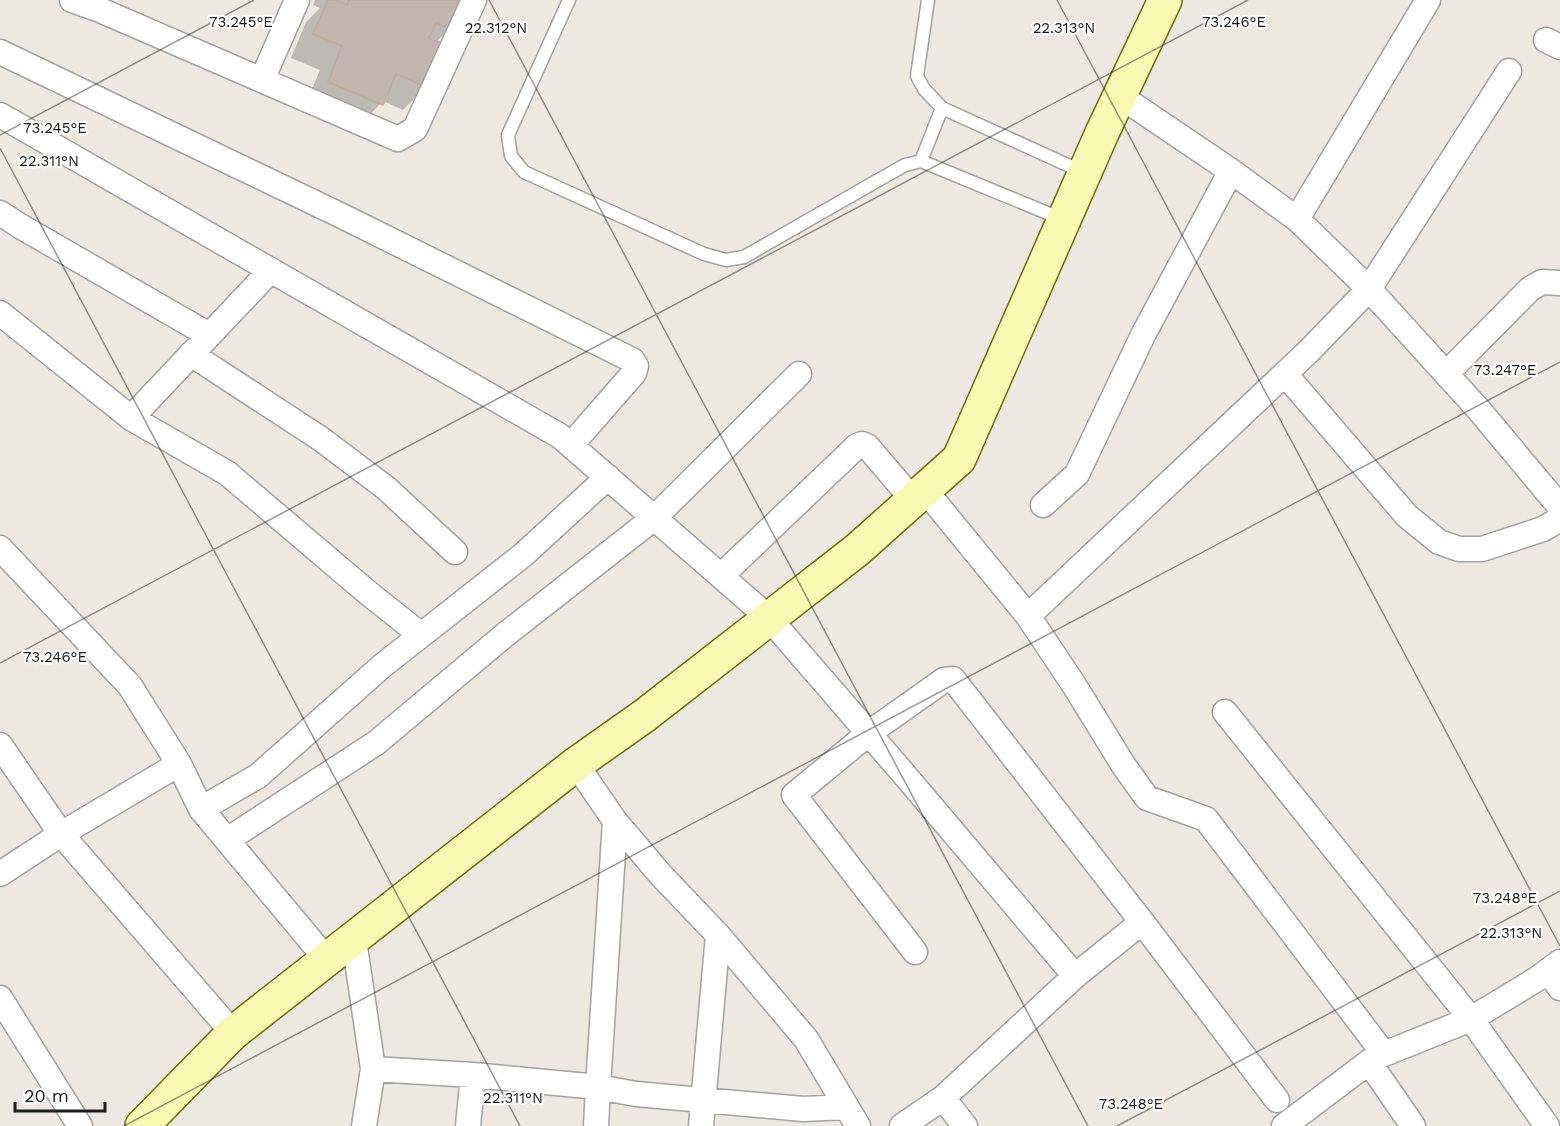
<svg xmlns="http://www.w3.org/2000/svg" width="1560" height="1126" font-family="'Work Sans',sans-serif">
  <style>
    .shadow { fill: #0003 }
    .building { fill: #c1b7b0; stroke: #beaea3; stroke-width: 1.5 }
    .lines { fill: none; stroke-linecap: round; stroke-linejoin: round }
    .lane-casing { stroke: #a2a2a2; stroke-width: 15 }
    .street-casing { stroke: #a2a2a2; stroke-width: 27 }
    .secondary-casing { stroke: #697004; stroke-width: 36 }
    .lane { stroke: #fff; stroke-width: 12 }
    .street { stroke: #fff; stroke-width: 24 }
    .secondary { stroke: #f8f9b3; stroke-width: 33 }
    .ticks { fill: none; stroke: #1b1b1b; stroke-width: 1.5; stroke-opacity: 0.45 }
    .ticks-label { font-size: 15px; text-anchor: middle; fill: #1b1b1b; stroke: #fff; stroke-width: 4.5; stroke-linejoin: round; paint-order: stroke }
  </style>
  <rect width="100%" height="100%" fill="#ede8e1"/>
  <path class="shadow" d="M315 0H462L450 29 436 42 426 87 403 110 383 101 358 127 305 105 320 70 291 58 306 22 320 8 313 5Z"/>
  <path class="building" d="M328 0H336L347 5 349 0H463L451 29 436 23 429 38 445 44 427 87 396 74 383 105 328 82 342 46 313 34Z"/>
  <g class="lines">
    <defs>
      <path id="lane" d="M569 0 508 135 511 156 524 172 704 254 726 260 744 257 882 178 905 165 921 161 1062 219
        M928 0 917 76 924 89 942 108 1083 172
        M921 161 942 108"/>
      <path id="street" d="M72 0 100 10 398 139 415 129 474 0
        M1546 40 1560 47
        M0 52 342 216 632 360 636 366 634 373 571 445
        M262 80 297 0
        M1120 96 1231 171 1297 219 1369 289 1479 410 1560 507
        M0 115 560 436 769 618 903 773 1075 976
        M0 213 20 226 209 335
        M1297 219 1428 0
        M0 313 131 418 271 270
        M191 354 321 439 386 488 455 552
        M1285 374 1407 516 1439 542 1459 549H1482L1543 529 1560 519
        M1446 374 1530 289 1542 282 1560 283
        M131 418 227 473 367 592 421 635
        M925 490 1028 616 1074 685 1124 766 1147 798 1206 819 1384 1054
        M1043 505 1077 474 1143 335 1231 171
        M0 548 130 686 179 764
        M721 576 857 446 862 444 867 446 913 500
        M1028 616 1309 351 1369 289 1509 71
        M1225 712 1471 1019 1547 1126
        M0 745 61 834 233 1033
        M576 764 615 821 660 874 718 935 806 1039 858 1126
        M201 809 258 776 382 666 523 555 608 477
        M615 821 598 1087 636 1094 803 1109 846 1107
        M227 840 376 743 506 634 654 518 799 374
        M0 874 61 834 179 764 201 809 327 960
        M1142 922 1277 1100
        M354 940 373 1069
        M915 952 794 795 869 733 944 680 953 679 1142 922 1075 976 943 1098
        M1548 971 1560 988
        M0 998 80 1126
        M1369 1062 1413 1126
        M364 1126 373 1069 473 1075 598 1087 596 1126
        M468 1126 473 1075
        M701 1126 718 935
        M902 1126 943 1098 965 1126
        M1284 1126 1369 1062 1384 1054 1471 1019 1537 979 1560 962"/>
      <path id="secondary" d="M142 1126 233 1033 576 764 644 716 857 550 959 459 1102 133 1165 0"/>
    </defs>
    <use href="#lane" class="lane-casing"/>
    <use href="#street" class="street-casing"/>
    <use href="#secondary" class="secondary-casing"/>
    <use href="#lane" class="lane"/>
    <use href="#street" class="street"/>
    <use href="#secondary" class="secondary"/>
  </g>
  <path class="ticks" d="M489 0 1088 1126M1057 0 1560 946M0 135 254 0M0 148 520 1126M0 663 1248 0M124 1126 1560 362M1117 1126 1560 891"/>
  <g class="ticks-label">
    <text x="241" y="27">73.245°E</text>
    <text x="1234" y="27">73.246°E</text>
    <text x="496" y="33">22.312°N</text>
    <text x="1064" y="33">22.313°N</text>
    <text x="55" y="133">73.245°E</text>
    <text x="49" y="166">22.311°N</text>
    <text x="1505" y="375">73.247°E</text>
    <text x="55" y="662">73.246°E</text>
    <text x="1505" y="903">73.248°E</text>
    <text x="1511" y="938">22.313°N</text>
    <text x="513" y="1103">22.311°N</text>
    <text x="1131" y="1109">73.248°E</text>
  </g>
  <path d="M15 1102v9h90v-9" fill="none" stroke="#1b1b1b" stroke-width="3"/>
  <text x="24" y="1102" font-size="18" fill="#1b1b1b" stroke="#ffffff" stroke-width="4.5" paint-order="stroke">20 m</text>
</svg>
